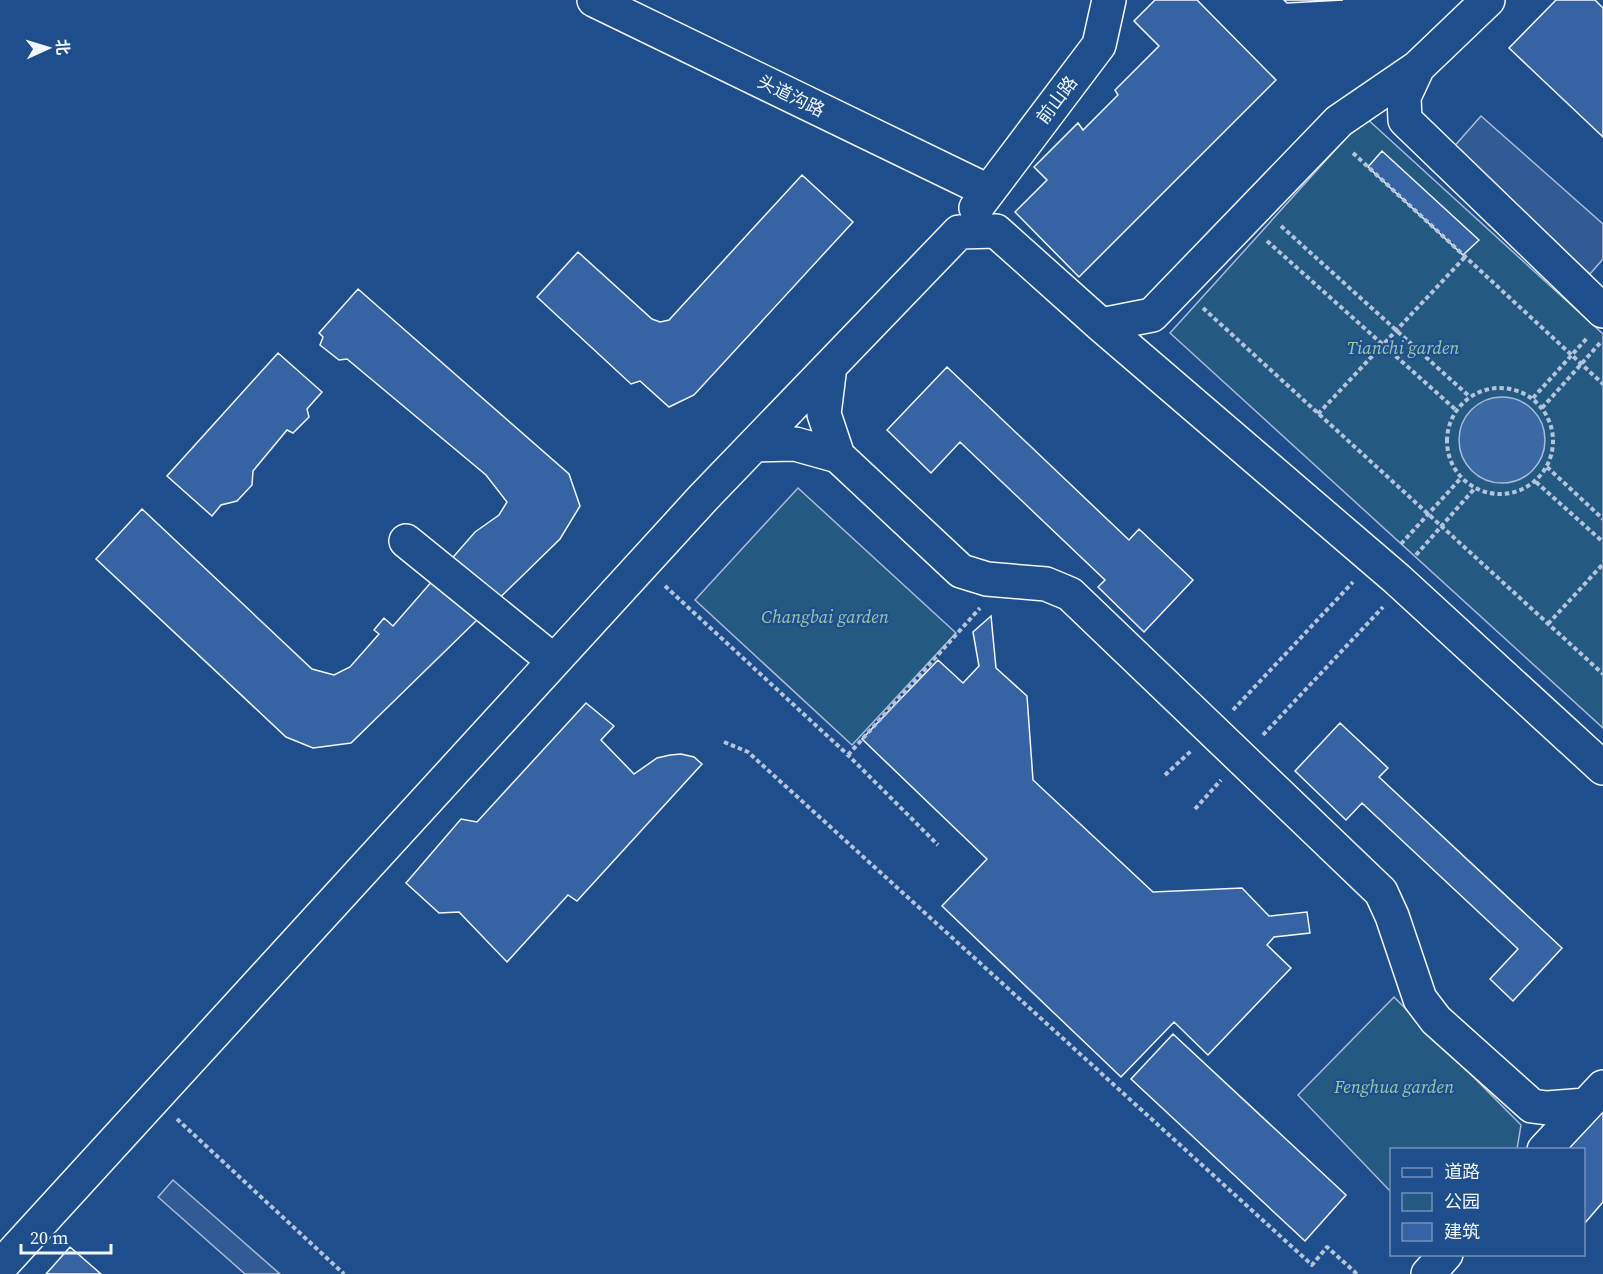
<svg xmlns="http://www.w3.org/2000/svg" width="1603" height="1274" font-family="'Source Serif 4','Noto Sans SC',serif">
  <style>
    .green { fill: #245a82; stroke: #a8bbd7; stroke-width: 1.5 }
    .parking { fill: #305b95; stroke: #a8bbd7; stroke-width: 1.5 }
    .water { fill: #3b69a3; stroke: #a8bbd7; stroke-width: 1.5 }
    .building { fill: #3563a3; stroke: #f2f6ff; stroke-width: 1.5 }
    .lines { fill: none; stroke-linecap: round; stroke-linejoin: round }
    .minor-casing { stroke: #f2f6ff; stroke-width: 36 }
    .path { stroke: #b3c4dc; stroke-width: 4; stroke-dasharray: 4.5 3; stroke-linecap: butt }
    .minor { stroke: #1f4e8c; stroke-width: 33 }
    .labels { text-anchor: middle; stroke-width: 4.5; stroke-linejoin: round; paint-order: stroke }
    .street-label { font-size: 18px; fill: #f2f6ff; stroke: #1f4e8c }
    .park-label { font-size: 18px; font-style: italic; fill: #97c8a6; stroke: #1f4e8c }
  </style>
  <rect width="100%" height="100%" fill="#1f4e8c"/>
  <path class="green" d="M1365 117 1603 334V728L1170 333Z
    M798 488 956 633 852 745 695 600Z
    M1394 997 1521 1125 1517 1149 1392 1150 1391 1192 1298 1095Z"/>
  <path class="parking" d="M1481 116 1603 224V259L1590 274 1451 150Z
    M173 1180 280 1274H245L158 1197Z"/>
  <path class="water" d="M1459 440a43 43 0 1 1 86 0a43 43 0 1 1-86 0Z"/>
  <path class="building" d="M1155 0H1197L1276 80 1079 277 1015 212 1047 180 1034 167 1078 123 1083 130 1118 95 1115 90 1159 46 1134 21Z
    M1284 0H1343L1287 3Z
    M1556 0H1595L1603 8V137L1509 48Z
    M1382 151 1479 240 1463 255 1368 167Z
    M802 175 853 222 694 395 669 407 640 381 631 384 537 297 578 252 652 319 660 322 669 320Z
    M358 289 569 474 580 506 560 539 351 743 313 748 286 737 96 559 142 509 312 669 334 675 350 667 379 634 374 630 384 618 393 626 475 532 499 515 507 502 486 475 347 359 339 360 320 345 323 337 319 333Z
    M278 353 322 392 307 409 309 417 293 433 287 430 253 471 252 485 237 501 221 505 212 516 167 476Z
    M947 367 1129 540 1139 529 1193 580 1144 632 1098 587 1105 580 960 442 931 473 887 430Z
    M991 616 996 668 1027 696 1033 780 1153 892 1242 888 1269 916 1307 912 1310 933 1274 937 1267 945 1291 968 1208 1055 1174 1022 1121 1077 942 906 987 859 862 739 938 660 963 683 979 666 973 632Z
    M586 703 614 726 601 740 634 774 657 758 670 755 681 754 694 757 702 764 577 901 568 895 507 962 459 912 439 913 406 883 461 819 477 822Z
    M1340 723 1388 768 1379 777 1562 948 1513 1001 1490 979 1518 949 1362 803 1346 820 1295 771Z
    M1173 1034 1346 1195 1305 1241 1131 1079Z
    M1603 1104V1202L1584 1224V1150H1562Z
    M70 1247 101 1274H46Z"/>
  <g class="lines">
    <defs>
      <path id="minor" d="M594 0 988 191
        M1418 67 1404 97 1405 120 1603 311
        M976 208 1099 45 1109 0
        M1101 325 1397 579 1603 768
        M830 366 824 414 838 456 961 571 987 579 1046 584 1070 594 1381 892 1392 916 1420 999 1436 1020 1532 1106 1547 1108 1586 1105
        M754 445 795 444 838 456
        M406 541 554 661
        M1544 1150 1603 1087
        M0 1267 703 498 959 232 996 231 1101 325 1152 315 1339 121 1418 67 1488 0
        M1428 1274 1446 1254"/>
    </defs>
    <use href="#minor" class="minor-casing"/>
    <path class="path" d="M1353 153 1603 384
      M1281 226 1470 397
      M1267 241 1456 410
      M1203 308 1603 674
      M1447 441a53 53 0 1 1 106 0a53 53 0 1 1-106 0Z
      M1533 398 1588 337
      M1542 408 1600 343
      M1318 414 1465 257
      M1547 467 1603 519
      M1536 482 1603 542
      M1401 544 1461 478
      M1416 555 1475 488
      M665 586 848 755 938 845
      M1548 624 1603 564
      M1233 710 1353 582
      M1263 735 1383 607
      M724 742 748 752 1312 1265 1327 1247 1357 1274
      M848 755 980 608
      M1165 775 1191 751
      M1195 809 1221 780
      M177 1119 344 1274"/>
    <use href="#minor" class="minor"/>
  </g>
  <g class="labels">
    <g class="street-label">
      <text transform="translate(791 96) rotate(26)" y="6">头道沟路</text>
      <text transform="translate(1057 100) rotate(-53)" y="6">前山路</text>
    </g>
    <g class="park-label">
      <text x="1403" y="354">Tianchi garden</text>
      <text x="825" y="623">Changbai garden</text>
      <text x="1394" y="1093">Fenghua garden</text>
    </g>
  </g>
  <rect x="1390" y="1148" width="195" height="108" fill="#1f4e8c" stroke="#7391ba" stroke-width="1.5"/>
  <rect x="1402" y="1168" width="30" height="9" fill="#1f4e8c" stroke="#7391ba" stroke-width="1.5"/>
  <text x="1444" y="1178" font-size="18" fill="#f2f6ff">道路</text>
  <rect x="1402" y="1193" width="30" height="18" fill="#245a82" stroke="#7391ba" stroke-width="1.5"/>
  <text x="1444" y="1208" font-size="18" fill="#f2f6ff">公园</text>
  <rect x="1402" y="1223" width="30" height="18" fill="#3563a3" stroke="#7391ba" stroke-width="1.5"/>
  <text x="1444" y="1238" font-size="18" fill="#f2f6ff">建筑</text>
  <g transform="translate(48 48) rotate(86)" stroke="#1f4e8c" stroke-width="4.5" paint-order="stroke">
  <path d="M0-4.5L10 22L0 15L-10 22Z" fill="#f2f6ff"/>
  <text y="-9" font-size="16" font-weight="bold" text-anchor="middle" fill="#f2f6ff">北</text>
  </g>
  <path d="M21 1244v9h90v-9" fill="none" stroke="#f2f6ff" stroke-width="3"/>
  <text x="30" y="1244" font-size="18" fill="#f2f6ff" stroke="#1f4e8c" stroke-width="4.5" paint-order="stroke">20 m</text>
</svg>
